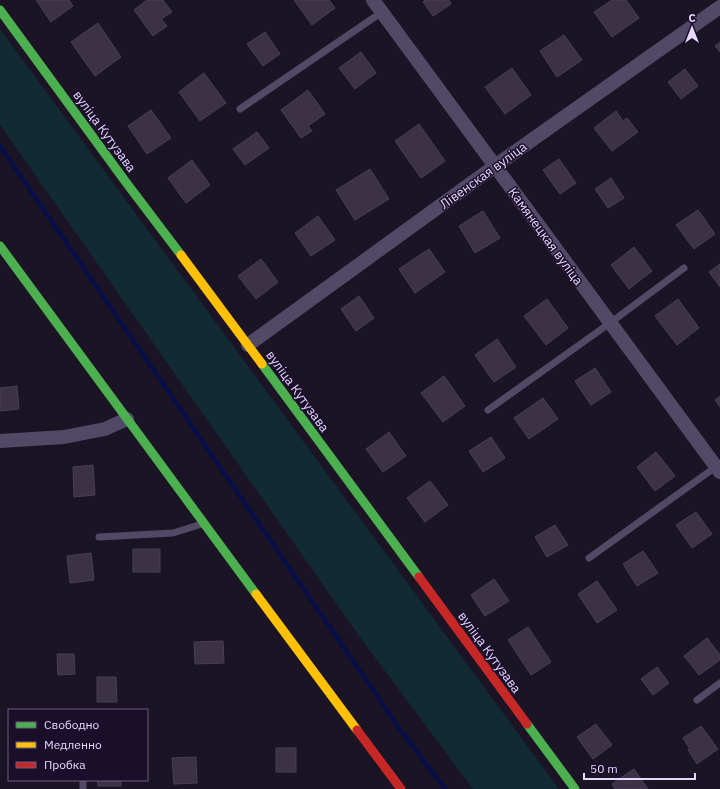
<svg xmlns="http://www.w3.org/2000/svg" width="720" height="789" font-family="'IBM Plex Sans',sans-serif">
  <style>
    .green { fill: #122a33 }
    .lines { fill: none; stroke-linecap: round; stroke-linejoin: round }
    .stream { stroke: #080f48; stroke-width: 4.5 }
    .building { fill: #3b3246; stroke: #493f58 }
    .lane { stroke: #514a66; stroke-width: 7 }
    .street { stroke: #514a66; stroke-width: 14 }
    .fast { stroke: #4caf50; stroke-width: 9 }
    .slow { stroke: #ffc107; stroke-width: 9 }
    .jam { stroke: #c62828; stroke-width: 9 }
    .labels { text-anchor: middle; stroke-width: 3; stroke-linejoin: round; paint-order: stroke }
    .street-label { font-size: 13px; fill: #e6d8ff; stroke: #1a0e2b }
  </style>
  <rect width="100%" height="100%" fill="#1b1425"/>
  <path class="green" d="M0 29 559 789H473L359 636 0 125Z"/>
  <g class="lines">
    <path class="stream" d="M0 146 399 728 445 789"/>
  </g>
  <path class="building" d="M36 0H69L73 6 51 22Z
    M147 0H163L172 12 161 19 167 26 153 36 134 10Z
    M294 0H329L335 8 312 25Z
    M425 0H449L451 4 433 16 423 2Z
    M612 0H626L639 18 612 37 594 12Z
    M98 23 121 57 95 76 71 42Z
    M265 32 280 54 263 66 247 44Z
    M564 35 582 60 557 77 540 51Z
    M720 42V52L715 46Z
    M361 52 376 73 355 89 339 68Z
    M512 68 531 95 505 114 485 87Z
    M685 69 698 86 681 99 668 82Z
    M204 73 226 103 200 121 179 92Z
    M308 90 325 114 308 126 312 131 301 138 281 110Z
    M151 110 171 138 147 154 128 126Z
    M616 111 623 121 627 118 638 132 612 151 594 128Z
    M419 124 445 161 421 178 395 141Z
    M257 132 269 148 245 165 233 149Z
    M559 159 576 183 560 194 543 170Z
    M192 160 210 185 186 203 168 178Z
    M370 169 389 199 355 220 336 190Z
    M611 178 624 198 608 208 595 189Z
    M698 210 715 234 694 249 676 225Z
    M483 211 500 238 475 253 459 226Z
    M318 216 335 240 311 256 295 233Z
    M634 247 652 271 629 289 611 265Z
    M429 249 445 272 415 293 399 269Z
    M261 259 278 282 256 299 238 276Z
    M720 264V287L709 272Z
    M359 296 374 318 356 331 341 309Z
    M547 299 568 328 546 345 524 316Z
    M678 299 699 328 677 345 655 316Z
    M497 339 516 367 494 382 475 355Z
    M595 368 611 392 591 405 575 381Z
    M444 376 465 406 443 422 421 393Z
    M17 386 19 409 0 411V388Z
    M720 396V407L715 400Z
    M543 398 558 419 529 439 514 418Z
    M389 432 406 456 383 472 366 449Z
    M491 437 505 458 483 472 469 451Z
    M656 452 675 476 655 491 637 467Z
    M93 465 95 495 74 497 73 467Z
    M430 481 448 505 425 522 407 498Z
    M696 512 712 534 692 548 676 525Z
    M555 525 568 545 547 557 535 537Z
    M133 549H160V572H133Z
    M643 551 658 573 637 586 623 564Z
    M91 553 94 580 70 583 67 556Z
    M494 579 509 601 485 616 471 595Z
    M597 581 617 610 597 623 578 594Z
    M528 627 551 662 531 675 508 640Z
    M707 638 720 655V660L699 675 684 656Z
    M223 641 224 663 195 664 194 642Z
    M57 654H74L75 674 58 675Z
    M657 667 669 683 653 695 641 679Z
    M97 677H116L117 702H97Z
    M596 724 612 745 593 759 577 737Z
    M701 726 718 749 697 764 688 750 690 749 683 738Z
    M276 748H296V772H276Z
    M196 757 197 783 174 784 172 758Z
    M634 769 648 789H615L612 784Z
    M97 780H121V786H98Z"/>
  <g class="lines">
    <path class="lane" d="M240 109 382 12
      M488 410 610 323 684 268
      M99 537 173 533 202 524
      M589 558 717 466
      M697 700 720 683
      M83 780V789"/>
    <path class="street" d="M373 0 720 472
      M248 345 495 166 720 7
      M0 441 64 437 105 429 127 419"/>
    <path class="fast" d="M0 10 125 181 181 255
      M0 246 256 594
      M262 364 419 577
      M527 724 575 789"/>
    <path class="slow" d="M181 255 262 364
      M256 594 357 730"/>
    <path class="jam" d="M419 577 527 724
      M357 730 401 789"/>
  </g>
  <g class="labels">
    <g class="street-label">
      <text transform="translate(105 131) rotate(54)" y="5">вуліца Кутузава</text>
      <text transform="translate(483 175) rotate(-36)" y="5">Лівенская вуліца</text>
      <text transform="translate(546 236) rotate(54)" y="5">Камянецкая вуліца</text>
      <text transform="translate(298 391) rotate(54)" y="5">вуліца Кутузава</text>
      <text transform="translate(490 652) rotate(54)" y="5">вуліца Кутузава</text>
    </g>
  </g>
  <rect x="8" y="709" width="140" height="72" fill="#1a0e2b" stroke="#6c5f80"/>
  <rect x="16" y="722" width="20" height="6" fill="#4caf50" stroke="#6c5f80"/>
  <text x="44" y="729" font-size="12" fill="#e6d8ff">Свободно</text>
  <rect x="16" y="742" width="20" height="6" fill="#ffc107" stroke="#6c5f80"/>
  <text x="44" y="749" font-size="12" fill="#e6d8ff">Медленно</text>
  <rect x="16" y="762" width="20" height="6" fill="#c62828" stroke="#6c5f80"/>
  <text x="44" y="769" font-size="12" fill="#e6d8ff">Пробка</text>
  <g transform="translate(692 28)" stroke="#1a0e2b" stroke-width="3" paint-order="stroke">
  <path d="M0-3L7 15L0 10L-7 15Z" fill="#e6d8ff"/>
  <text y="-6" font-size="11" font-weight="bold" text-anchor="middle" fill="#e6d8ff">С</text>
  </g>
  <path d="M584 773v6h111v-6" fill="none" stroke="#e6d8ff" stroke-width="2"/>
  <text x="590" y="773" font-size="12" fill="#e6d8ff" stroke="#1a0e2b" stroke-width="3" paint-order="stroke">50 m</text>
</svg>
